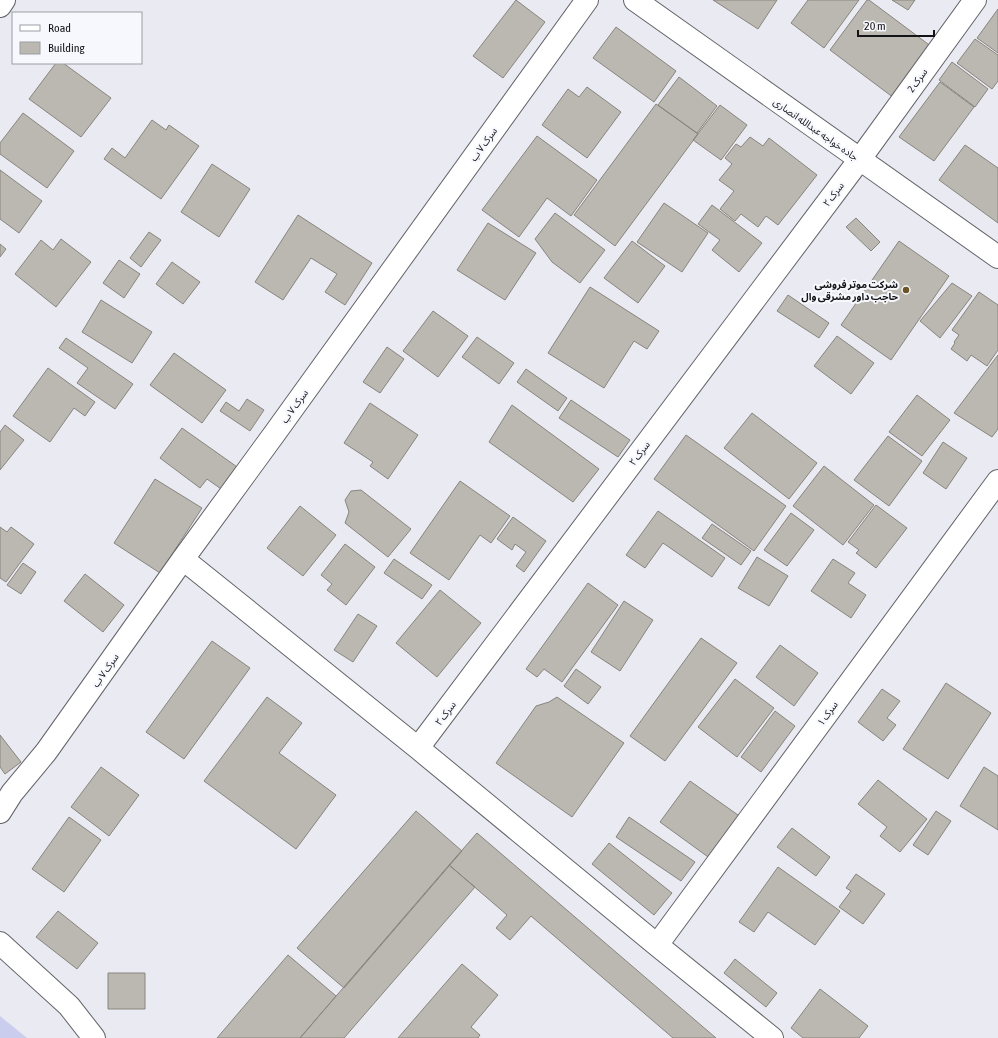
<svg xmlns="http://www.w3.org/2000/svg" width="998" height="1038" font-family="'Asap Condensed','Noto Sans Arabic',sans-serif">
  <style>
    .green { fill: #cbcdee }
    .building { fill: #bbb8b1; stroke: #88857e }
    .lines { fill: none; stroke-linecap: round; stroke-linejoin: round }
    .minor-casing { stroke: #636369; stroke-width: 24 }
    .major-casing { stroke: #636369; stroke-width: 24 }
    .minor { stroke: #fff; stroke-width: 22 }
    .major { stroke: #fff; stroke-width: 22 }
    .poi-dot { fill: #6b5524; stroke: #f7f8fe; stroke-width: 1.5 }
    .labels { text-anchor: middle; stroke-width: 4; stroke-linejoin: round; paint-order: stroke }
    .street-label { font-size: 10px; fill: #141416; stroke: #f7f8fe }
    .poi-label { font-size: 10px; font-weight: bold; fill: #141416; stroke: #f7f8fe; text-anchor: end }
  </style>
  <rect width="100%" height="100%" fill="#eaeaf2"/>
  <path class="green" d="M0 1016 27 1038H0Z"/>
  <path class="building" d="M516 0 545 22 503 78 473 56Z
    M713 0H777L758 29Z
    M808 0H859L824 48 791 23Z
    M867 0H869L932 47 894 98 830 50Z
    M892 0H915L908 10Z
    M998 9V53L977 38Z
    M616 27 676 71 654 102 593 58Z
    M975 39 998 55V81L992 89 957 63Z
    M952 62 988 89 975 107 939 80Z
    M56 63H63L111 98 81 137 29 99Z
    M679 77 717 106 697 133 658 105Z
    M940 82 974 107 934 161 899 137Z
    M587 87 621 112 587 158 542 125 568 89 579 97Z
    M656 104 698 134 615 246 574 215Z
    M720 105 747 125 721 160 693 140Z
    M23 113 74 151 47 188 0 154V143Z
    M152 120 166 130 169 125 199 146 161 199 104 159 112 148 125 158Z
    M537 136 597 180 571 216 547 198 519 237 482 210Z
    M750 137 763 146 769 138 817 175 778 225 766 216 758 227 741 214 735 221 720 209 734 191 719 180 732 164 725 158 736 144 741 147Z
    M965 145 998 168V223L939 180Z
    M212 164 250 189 219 237 181 212Z
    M0 170 42 201 19 233 0 219Z
    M664 203 708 233 682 272 637 242Z
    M712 205 762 243 739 272 712 250 720 240 698 224Z
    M555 213 605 250 580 283 552 262 535 239Z
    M298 215 372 263 345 305 325 292 337 274 311 258 283 300 255 282Z
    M856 218 880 242 871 251 846 227Z
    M488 223 536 253 505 300 457 270Z
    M149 232 161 240 141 267 130 258Z
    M61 239 91 262 56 307 15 274 41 240 53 250Z
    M632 241 665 266 638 303 604 278Z
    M899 241 949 276 891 360 841 325Z
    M0 244 6 249 0 257Z
    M119 260 140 274 124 298 103 283Z
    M172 262 200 282 183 304 156 284Z
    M952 283 972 296 940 338 920 321Z
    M590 287 659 331 647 349 634 341 604 388 548 353Z
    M979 292 998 305V350L987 366 971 355 967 361 951 349 955 343 954 342 959 335 952 330Z
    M788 295 829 323 819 338 777 311Z
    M101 300 152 332 132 363 82 332Z
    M433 311 468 336 438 377 403 351Z
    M837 336 874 363 851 394 814 366Z
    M477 337 514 363 499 384 462 357Z
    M66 338 133 384 115 409 77 383 88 368 59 348Z
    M387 347 404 359 380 393 363 382Z
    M174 353 226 390 202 423 150 385Z
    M998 355V429L992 437 954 413Z
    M48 368 95 402 85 416 74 408 50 442 13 416Z
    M526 369 567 398 558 411 517 382Z
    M917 395 950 420 922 456 889 432Z
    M247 399 264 410 250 431 220 411 226 402 239 411Z
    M571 400 630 440 618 457 559 418Z
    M370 403 418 435 388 479 370 466 373 462 344 443Z
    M512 405 599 469 573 502 489 442Z
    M752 413 817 463 789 499 724 448Z
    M5 425 24 440 0 470V432Z
    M182 428 240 469 224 491 207 479 200 488 160 458Z
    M686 435 786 506 754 551 654 479Z
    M888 436 922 461 889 506 854 480Z
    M943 442 967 458 946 489 923 473Z
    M824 466 874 505 843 545 793 506Z
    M155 479 202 508 160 573 114 543Z
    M460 481 510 516 491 543 480 535 449 580 410 553Z
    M361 490 411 529 388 557 345 523 349 512 345 500 351 491Z
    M876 505 907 528 876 568 856 553 859 550 848 542Z
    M300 506 336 535 303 576 267 548Z
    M658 511 725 558 712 577 663 543 645 568 626 555Z
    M791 513 814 530 787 566 764 550Z
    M513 517 546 541 524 572 516 566 526 552 515 544 512 550 497 539Z
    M712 524 751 551 741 565 702 538Z
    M0 527 7 532 11 527 34 544 6 582 0 578Z
    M345 544 375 567 346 605 327 590 332 584 321 575Z
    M757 557 788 576 769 606 738 588Z
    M394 559 432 585 422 599 384 573Z
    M833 559 855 573 848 583 866 595 851 618 811 591Z
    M23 563 36 572 21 594 7 585Z
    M85 574 124 605 103 632 64 601Z
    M588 583 618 605 562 682 544 669 537 677 526 669Z
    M440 590 481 623 437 677 396 643Z
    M624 601 653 620 620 671 591 652Z
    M358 614 377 626 353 662 334 650Z
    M701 638 737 663 665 761 630 736Z
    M212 641 250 668 184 759 146 732Z
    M780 645 818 673 794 706 756 677Z
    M576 669 601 687 588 704 564 686Z
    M735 679 774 708 737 757 698 727Z
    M946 683 991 713 948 779 903 749Z
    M882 689 900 701 887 718 896 725 883 741 858 722Z
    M267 697 302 723 279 753 336 795 296 849 204 781Z
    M557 697 624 743 572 817 496 763 536 706 549 702Z
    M775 711 795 726 761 772 741 757Z
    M0 735 21 762 5 774 0 767Z
    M101 767 139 795 109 836 71 807Z
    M984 767 998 776V830L960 806Z
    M878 780 927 819 900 852 880 836 887 827 858 804Z
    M690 781 745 820 715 862 660 822Z
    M416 811 462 851 344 988 297 948Z
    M936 811 951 821 928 855 913 845Z
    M69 817 101 840 64 892 32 869Z
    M629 817 695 862 681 881 616 837Z
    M792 828 830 857 816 876 777 847Z
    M477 833 716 1038H673L531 916 510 940 496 928 507 915 449 865Z
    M609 843 672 893 654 915 592 864Z
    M449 865 475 887 344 1038H300Z
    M778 867 840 911 815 945 768 912 754 932 739 922Z
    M856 874 885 894 863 924 839 907 851 891 846 888Z
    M58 911 98 943 77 969 36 937Z
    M288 955 336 996 300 1038H217Z
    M735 959 777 993 766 1007 724 973Z
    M462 964 498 995 471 1027 480 1035 478 1038H398Z
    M108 973H145V1009H108Z
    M820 989 868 1026 859 1038H803L791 1028Z"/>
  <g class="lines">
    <defs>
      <path id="minor" d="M0 6 4 0
        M183 559 418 748 657 945 772 1038
        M418 748 860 159 975 0
        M0 812 12 793 46 752 183 559 275 433 587 0
        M0 943 69 1006 94 1038
        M657 945 998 481"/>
      <path id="major" d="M635 0 998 257"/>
    </defs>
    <use href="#minor" class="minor-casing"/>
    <use href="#major" class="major-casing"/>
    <use href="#minor" class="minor"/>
    <use href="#major" class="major"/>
  </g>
  <circle class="poi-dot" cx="906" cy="290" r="4"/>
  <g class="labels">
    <g class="street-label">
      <text transform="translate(917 80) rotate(-54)" y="4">سرک 2</text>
      <text transform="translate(816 129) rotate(35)" y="4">جاده خواجه عبدالله انصاری</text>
      <text transform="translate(483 144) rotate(-54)" y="4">سرک ۷ ب</text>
      <text transform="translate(833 194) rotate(-53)" y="4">سرک ۲</text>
      <text transform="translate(294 406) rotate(-54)" y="4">سرک ۷ ب</text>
      <text transform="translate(639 453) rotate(-53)" y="4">سرک ۲</text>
      <text transform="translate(105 670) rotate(-55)" y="4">سرک ۷ ب</text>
      <text transform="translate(445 713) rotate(-53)" y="4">سرک ۲</text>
      <text transform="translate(827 713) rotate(-54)" y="4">سرک ۱</text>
    </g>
    <g class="poi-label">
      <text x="898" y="288">شرکت موتر فروشی<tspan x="898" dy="12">حاجب داور مشرقی وال</tspan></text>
    </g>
  </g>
  <rect x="12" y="12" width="130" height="52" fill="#f7f8fe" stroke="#9c9da1"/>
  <rect x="20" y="25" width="20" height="6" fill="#ffffff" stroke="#9c9da1"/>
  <text x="48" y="32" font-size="12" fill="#141416">Road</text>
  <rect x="20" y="42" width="20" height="12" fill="#bbb8b1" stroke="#9c9da1"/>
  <text x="48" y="52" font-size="12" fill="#141416">Building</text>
  <path d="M858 30v6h76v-6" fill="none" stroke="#141416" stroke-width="2"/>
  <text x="864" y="30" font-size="12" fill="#141416" stroke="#f7f8fe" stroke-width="3" paint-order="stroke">20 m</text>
</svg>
